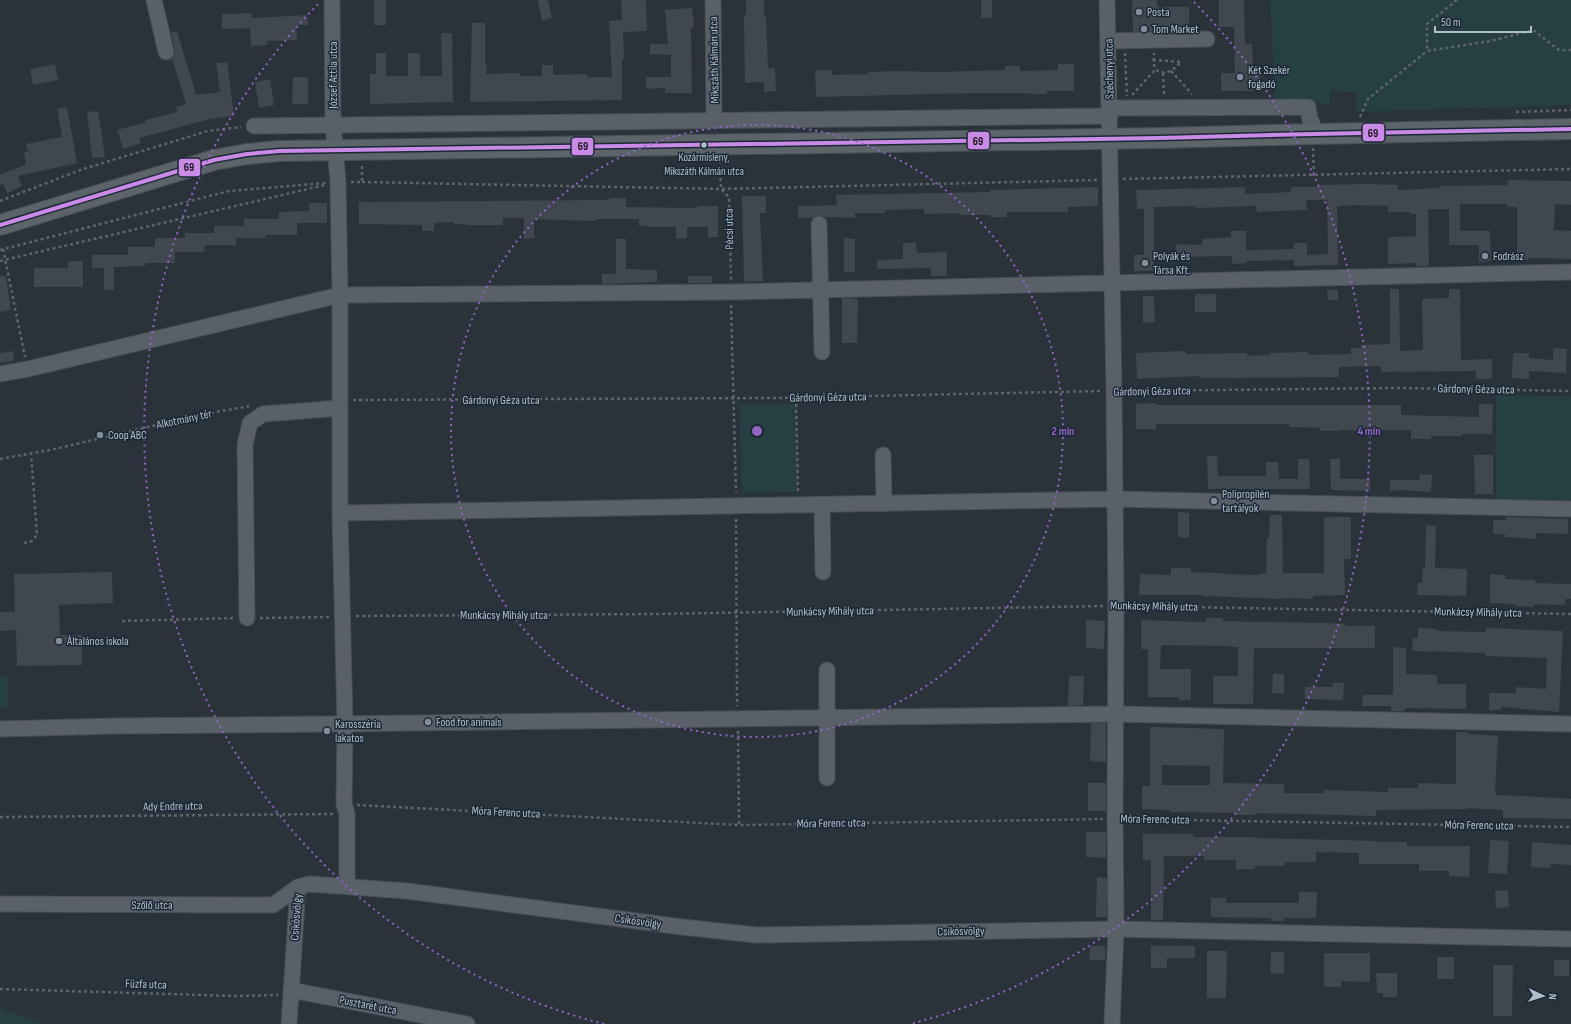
<svg xmlns="http://www.w3.org/2000/svg" width="1571" height="1024" font-family="'Sofia Sans Condensed',sans-serif">
  <style>
    .green { fill: #263f41 }
    .building { fill: #41474e; fill-rule: evenodd }
    .lines { fill: none; stroke-linecap: round; stroke-linejoin: round }
    .minor-casing { stroke: #484e54; stroke-width: 17 }
    .major-casing { stroke: #474e57; stroke-width: 22 }
    .path { stroke: #5d656b; stroke-width: 2.5; stroke-dasharray: 3 3; stroke-linecap: butt }
    .minor { stroke: #5a6067; stroke-width: 15 }
    .major { stroke: #5c6369; stroke-width: 20 }
    .bus-1-casing { stroke: #1c2836; stroke-width: 7 }
    .bus-1 { stroke: #ca8be6; stroke-width: 4 }
    .ring { fill: none; stroke: #9166c4; stroke-width: 2; stroke-dasharray: 2 4 }
    .poi-dot { fill: #838d98; stroke: #1c2836; stroke-width: 1.5 }
    .bus-dot { fill: #b3becb; stroke: #1c2836; stroke-width: 1.5 }
    .labels { text-anchor: middle; stroke-width: 3; stroke-linejoin: round; paint-order: stroke }
    .bus-label { font-size: 11px; fill: #b3becb; stroke: #1c2836 }
    .poi-label { font-size: 12px; fill: #b3becb; stroke: #1c2836; text-anchor: start }
    .street-label { font-size: 12px; fill: #b3becb; stroke: #1c2836 }
    .centre { fill: #9166c4; stroke: #1c2836; stroke-width: 2 }
    .ring-label { font-size: 12px; text-anchor: middle; font-weight: bold; fill: #9166c4; stroke: #1c2836; stroke-width: 3; stroke-linejoin: round; paint-order: stroke }
    .line-badge { stroke: #1c2836; stroke-width: 1.5 }
    .pale-badge-label { font-size: 11px; text-anchor: middle; font-weight: bold; fill: #111 }
  </style>
  <rect width="100%" height="100%" fill="#2a323a"/>
  <path class="green" d="M1270 0H1571V105L1356 112 1357 93 1331 90 1330 104 1275 101Z
    M1496 395 1571 396V500L1496 499Z
    M797 404 798 492 742 493 739 405Z
    M0 677H9L8 708H0Z
    M0 1008 44 1024H0Z"/>
  <path class="building" d="M374 0H386V25H374Z
    M538 0H548L552 18 542 21Z
    M621 0H646L647 31 623 32 624 59H622V100L470 102 472 23H485V64H487L486 74 520 73V76H542V65H553V75L587 74V77H612L609 21 622 20Z
    M746 0H764V15H766L768 68H775L776 91 764 92V82L745 83 744 15H746Z
    M981 0H992V18H981Z
    M1132 0H1157V7H1189V30L1133 32Z
    M1219 0H1244L1245 44H1252L1253 66H1260V83L1253 84V91H1221V73H1235L1234 27H1219Z
    M692 8 694 27H691L692 93H665V88L646 89V77H671V55L650 54V44H668L665 10Z
    M251 13 252 18 307 15 308 25H296L297 40 267 41V45L251 46 250 28 222 29V14Z
    M177 31 196 95 220 92 216 63 227 62 234 116 210 119 139 138 141 143 123 149 117 130 146 122 145 120 177 112 176 107 186 104 172 59 175 50 171 33Z
    M441 33H452L453 102 370 104V74H376V53H386V76H408V53H420V76H442Z
    M55 64 58 80 33 85 30 69Z
    M1058 64H1074V91H1047V94H1030V93H974L816 97 815 70H832V75L869 74 868 72 895 71 940 72 1005 70V66H1020V71L1058 70Z
    M293 77H308V104H292Z
    M270 79 274 105 259 108 255 82Z
    M67 107 77 163 18 176 22 186 7 193 3 184 0 185V175L26 164 24 152H28L26 144 62 137 57 109Z
    M98 111 105 157 92 158 87 112Z
    M1508 180 1571 181V205L1555 204 1554 230 1571 231V259L1528 258V260H1517V207H1507V204H1460V231H1490L1491 261 1479 262V245H1449V209H1428L1429 266H1416V263L1388 264V237L1416 236V214H1410V212H1388V206L1358 205 1337 206 1338 265 1294 266V260L1246 261V263L1232 264V256L1175 257 1176 244 1202 245V239L1231 237V231H1246V250L1294 249V243H1307V255L1328 254 1327 200H1306L1307 210 1257 212 1256 206 1195 208V206L1154 207V271H1134V255H1144V209H1137L1136 190 1245 187V194L1291 192V187H1318V185L1368 184 1398 185V190L1440 188V186L1507 185Z
    M1098 187V206L1068 207V212H1007V217H990V215H959V213L924 214V209L885 210V213H855V218L825 217 819 215 813 218H798V206L837 205 836 195 990 192V190Z
    M742 196H766V213H760L763 281 744 282Z
    M609 198H626V207L697 208V206H718V237H708V227H687V238L676 239V227H648V226H639V219H596V221L534 219V238L524 239V218H503V225H466V224H454V222L434 223V231H422V225L359 224V202L609 200Z
    M309 203H327V223H297V235H266V238H236V245H205L204 252H175V263H145V266L114 267V290H104V268H92V255H128V247H155V238H185V233H214V226H244V219H279V212L309 211Z
    M844 238 855 239V272H844Z
    M616 239H626V269L657 270V282L602 284V274H616Z
    M903 243H916L917 253 947 252V276H931V268L877 269V260L903 259Z
    M68 261H83V287H34V268H68Z
    M0 276H6L11 310 0 312Z
    M688 276H712V283H688Z
    M1390 289H1399L1400 351 1423 350 1422 299 1449 298V289H1460L1461 360 1492 359V379H1476V371L1381 372V366L1339 367V377L1229 378H1199V376L1137 379 1136 353 1186 351V354L1247 353V356L1270 355V353L1308 352V355L1351 354V348H1361V345L1390 344Z
    M1327 290H1338V300H1328Z
    M1195 294H1216V312H1195Z
    M1143 296H1154L1155 322 1143 323Z
    M842 298 858 299 857 343H842Z
    M1553 348 1567 349 1566 373 1529 371V379L1512 378 1513 353H1529V358L1553 360Z
    M13 351 14 361 0 363V353Z
    M1156 403V405H1401V415L1479 417V404H1493L1492 434H1462V436H1431V439H1411V430H1339V431H1320V428L1289 427V424H1156V429H1136V404Z
    M1474 455H1493V494H1475Z
    M1207 456H1217L1218 476H1266V462H1278L1279 479H1298V459H1309L1310 489H1208Z
    M1330 459H1340V479H1370V491L1331 490Z
    M1420 474 1432 475 1431 492 1402 490 1390 491V480H1419Z
    M1178 512 1189 513V538L1178 537Z
    M1270 515H1282L1283 573H1324V517H1351V559H1344L1345 595 1313 596V599L1283 598V599L1203 596V595H1139L1140 574 1171 575V568H1191V572L1222 573V574L1260 575V573L1266 574 1267 538H1269Z
    M1506 517 1568 519V534L1536 533V539L1505 537V534H1493V520H1506Z
    M1426 525 1436 526 1435 568 1467 569 1466 596 1417 595 1418 583H1422L1423 568H1425Z
    M112 572 113 603 59 605 60 635H82V665L17 666 16 630 0 631V612H15L14 574Z
    M1490 574 1505 575V579L1535 580V583L1571 584V599H1565V605L1534 604V607L1515 606V604L1490 603Z
    M1206 618H1223V621L1326 623 1345 624V626H1375V648H1254L1253 704H1213V676H1238V647H1230V646L1161 645 1160 669H1191V700H1179V697H1148V649H1141V620L1206 622Z
    M1086 620 1105 621 1104 649 1086 648Z
    M1418 628 1437 629V631L1486 632V628L1563 631 1559 712 1501 707V710H1489V693H1516V687L1546 689 1547 658 1485 656V653L1412 651 1413 638H1418Z
    M1393 647 1406 648V674L1437 675V684H1466V709L1405 708V711H1391V706H1362L1363 695H1391V694H1393Z
    M1273 674H1284V693H1272Z
    M1069 676H1084L1083 705 1068 706Z
    M1333 683H1344L1343 700 1305 699V687H1333Z
    M1091 723H1106V762L1090 761Z
    M1150 727 1224 729 1223 783 1284 784V793H1324V790L1388 792V788H1418V783L1456 784V732H1468V734L1498 736 1495 790 1496 791V795L1524 796 1571 799V819L1503 818V810L1467 808V809L1376 810V816L1255 813V815H1236V813L1170 812V810L1142 809V786H1150ZM1162 765 1210 766V785H1162Z
    M1088 783H1106V811H1088Z
    M1086 832H1106V858L1086 857Z
    M1143 834H1193V837H1255V838L1377 841V842H1407V846H1470L1469 877 1449 876V871H1419V864H1359V853L1316 852V862H1285V866H1255V869H1236V860H1204V856H1164L1163 920H1151V860H1143Z
    M1490 840 1509 841 1507 874 1488 873Z
    M1532 842 1571 845V865L1551 864 1550 868 1531 867Z
    M1097 877 1107 878V917H1096Z
    M1508 890 1509 907 1496 908 1495 891Z
    M1299 892H1317L1316 918H1284V921H1271V918L1211 917V898H1226V903H1299Z
    M1090 946H1105V960H1089Z
    M1151 946H1195V958H1167V968H1151Z
    M1207 951H1227L1226 998H1207Z
    M1271 952H1284V974L1270 973Z
    M1324 953H1370V982L1341 981V987H1324Z
    M1437 957H1454V979H1437Z
    M1554 960H1569V976H1554Z
    M1493 965H1513L1512 1016H1493Z
    M1376 973H1397V997H1383V993H1377Z"/>
  <g class="lines">
    <defs>
      <path id="minor" d="M154 0 166 52
        M332 0 333 124 338 182 340 295V513L345 724 344 804 347 814V886
        M713 0 714 120
        M1107 0 1114 391 1116 606 1115 818 1116 929 1112 1024
        M1108 41 1207 39
        M1109 108 1308 107 1310 120 1312 122 1313 134
        M254 126 1110 116
        M819 224 822 352
        M0 374 28 369 340 295 731 292 1571 272
        M883 455 884 504
        M822 504 823 572
        M340 513 1115 499 1571 509
        M247 618 245 445 250 423 263 414 340 408
        M827 670V778
        M0 729 115 726 332 724 1116 714 1571 724
        M0 904 273 905 298 887 310 884 407 891 682 927 756 935 1116 929 1571 939
        M291 990 467 1024
        M289 1024 298 887"/>
      <path id="major" d="M0 225 214 160 247 154 280 151 1160 138 1313 134 1571 129"/>
    </defs>
    <use href="#minor" class="minor-casing"/>
    <use href="#major" class="major-casing"/>
    <path class="path" d="M1457 0 1427 24V51L1491 41 1533 30 1559 50H1571
      M1125 53 1127 96
      M1153 60 1181 62C1174 69 1169 74 1159 72 1153 67 1153 61 1154 53
      M1171 71 1192 94
      M1163 73 1164 94
      M1132 95 1156 69
      M1516 112 1571 110
      M1360 117 1368 99 1427 51
      M1313 148 1314 175
      M720 160 721 189 729 197 731 280
      M1123 179 1571 169
      M351 182H362V165
      M362 182 721 189 1098 180
      M0 201 83 169 208 131 241 127
      M3 249 25 357
      M0 250 229 191 326 183
      M0 261 325 185
      M731 305 736 492
      M1127 391 1398 388 1571 391
      M796 398 798 491
      M353 400 774 398 1102 391
      M0 459 55 449 199 415 250 406
      M736 519 737 706
      M24 543 32 541 37 535 31 453
      M1130 606 1571 614
      M356 616 655 614 1103 606
      M260 618 331 617
      M122 621 235 618
      M738 731 739 825
      M357 805 739 825 1103 819
      M0 817 333 814
      M1128 819 1571 827
      M0 989 236 996 278 995"/>
    <use href="#minor" class="minor"/>
    <use href="#major" class="major"/>
    <defs>
      <path id="bus-1" d="M0 225 214 160 247 154 280 151 1160 138 1313 134 1571 129"/>
    </defs>
    <use href="#bus-1" class="bus-1-casing"/>
    <use href="#bus-1" class="bus-1"/>
  </g>
  <g class="ring">
    <circle cx="757" cy="431" r="306"/>
    <path d="M604 1024A612 612 0 0 1 320 2M1194 2A612 612 0 0 1 910 1024"/>
  </g>
  <g class="poi-dot">
    <circle cx="1139" cy="12" r="4"/>
    <circle cx="1144" cy="29" r="4"/>
    <circle cx="1240" cy="77" r="4"/>
    <circle cx="1485" cy="256" r="4"/>
    <circle cx="1145" cy="263" r="4"/>
    <circle cx="100" cy="435" r="4"/>
    <circle cx="1214" cy="501" r="4"/>
    <circle cx="59" cy="641" r="4"/>
    <circle cx="428" cy="722" r="4"/>
    <circle cx="327" cy="731" r="4"/>
  </g>
  <circle class="bus-dot" cx="704" cy="145" r="3.5"/>
  <g class="labels">
    <g class="bus-label">
      <text x="704" y="161">Kozármisleny,<tspan x="704" dy="14">Mikszáth Kálmán utca</tspan></text>
    </g>
    <g class="poi-label">
      <text x="1147" y="16">Posta</text>
      <text x="1152" y="33">Tom Market</text>
      <text x="1248" y="74">Két Szekér<tspan x="1248" dy="14">fogadó</tspan></text>
      <text x="1153" y="260">Polyák és<tspan x="1153" dy="14">Társa Kft.</tspan></text>
      <text x="1493" y="260">Fodrász</text>
      <text x="108" y="439">Coop ABC</text>
      <text x="1222" y="498">Polipropilén<tspan x="1222" dy="14">tartályok</tspan></text>
      <text x="67" y="645">Általános iskola</text>
      <text x="436" y="726">Food for animals</text>
      <text x="335" y="728">Karosszéria<tspan x="335" dy="14">lakatos</tspan></text>
    </g>
    <g class="street-label">
      <text transform="translate(714 60) rotate(-91)" y="4">Mikszáth Kálmán utca</text>
      <text transform="translate(1109 69) rotate(-91)" y="4">Széchenyi utca</text>
      <text transform="translate(333 75) rotate(-90)" y="4">József Attila utca</text>
      <text transform="translate(729 229) rotate(-91)" y="4">Pécsi utca</text>
      <text transform="translate(1476 389) rotate(1)" y="4">Gárdonyi Géza utca</text>
      <text transform="translate(1152 391) rotate(-1)" y="4">Gárdonyi Géza utca</text>
      <text transform="translate(828 397) rotate(-1)" y="4">Gárdonyi Géza utca</text>
      <text x="501" y="404">Gárdonyi Géza utca</text>
      <text transform="translate(184 419) rotate(-12)" y="4">Alkotmány tér</text>
      <text transform="translate(1154 606) rotate(1)" y="4">Munkácsy Mihály utca</text>
      <text transform="translate(830 611) rotate(-1)" y="4">Munkácsy Mihály utca</text>
      <text transform="translate(1478 612) rotate(1)" y="4">Munkácsy Mihály utca</text>
      <text x="504" y="619">Munkácsy Mihály utca</text>
      <text transform="translate(173 806) rotate(-1)" y="4">Ady Endre utca</text>
      <text transform="translate(506 812) rotate(3)" y="4">Móra Ferenc utca</text>
      <text transform="translate(1155 819) rotate(1)" y="4">Móra Ferenc utca</text>
      <text transform="translate(831 823) rotate(-1)" y="4">Móra Ferenc utca</text>
      <text transform="translate(1479 825) rotate(1)" y="4">Móra Ferenc utca</text>
      <text x="152" y="909">Szőlő utca</text>
      <text transform="translate(296 917) rotate(-86)" y="4">Csikósvölgy</text>
      <text transform="translate(638 921) rotate(8)" y="4">Csikósvölgy</text>
      <text transform="translate(961 931) rotate(-1)" y="4">Csikósvölgy</text>
      <text transform="translate(146 984) rotate(2)" y="4">Füzfa utca</text>
      <text transform="translate(368 1005) rotate(11)" y="4">Pusztarét utca</text>
    </g>
  </g>
  <circle cx="757" cy="431" r="6" class="centre"/>
  <g class="ring-label">
    <text x="1063" y="435">2 min</text>
    <text x="1369" y="435">4 min</text>
  </g>
  <g class="line-badge">
    <rect x="1362" y="123" width="23" height="19" rx="4" fill="#ca8be6"/>
    <rect x="967" y="131" width="23" height="19" rx="4" fill="#ca8be6"/>
    <rect x="571" y="137" width="23" height="19" rx="4" fill="#ca8be6"/>
    <rect x="178" y="158" width="23" height="19" rx="4" fill="#ca8be6"/>
  </g>
  <g class="pale-badge-label">
    <text x="1373" y="137">69</text>
    <text x="978" y="145">69</text>
    <text x="583" y="150">69</text>
    <text x="189" y="171">69</text>
  </g>
  <g transform="translate(1543 996) rotate(94)" stroke="#1c2836" stroke-width="3" paint-order="stroke">
  <path d="M0-3L7 15L0 10L-7 15Z" fill="#b3becb"/>
  <text y="-6" font-size="11" font-weight="bold" text-anchor="middle" fill="#b3becb">N</text>
  </g>
  <path d="M1435 26v6h96v-6" fill="none" stroke="#b3becb" stroke-width="2"/>
  <text x="1441" y="26" font-size="12" fill="#b3becb" stroke="#1c2836" stroke-width="3" paint-order="stroke">50 m</text>
</svg>
